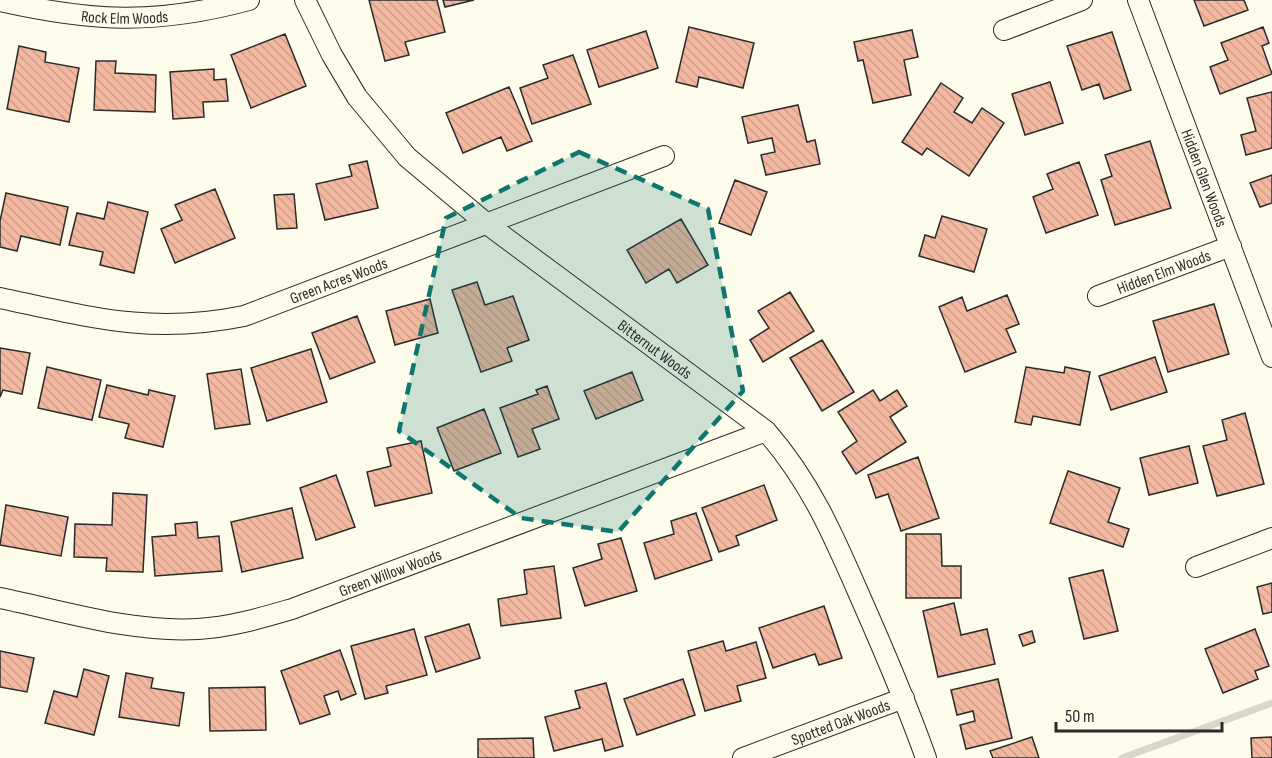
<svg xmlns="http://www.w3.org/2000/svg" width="1272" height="758" font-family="'Sofia Sans Condensed',sans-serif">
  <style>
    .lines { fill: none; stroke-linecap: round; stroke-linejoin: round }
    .stream { stroke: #d8d7c9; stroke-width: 7 }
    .building { fill: url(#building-back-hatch); stroke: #2b2b2b; stroke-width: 1.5 }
    .minor-casing { stroke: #2b2b2b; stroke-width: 22 }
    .minor { stroke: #fdfbea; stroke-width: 20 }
    .marked { fill: #0f766e; fill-opacity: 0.2; stroke: #0f766e; stroke-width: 4.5; stroke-dasharray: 12 8; stroke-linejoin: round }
    .labels { text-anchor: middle; stroke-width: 4.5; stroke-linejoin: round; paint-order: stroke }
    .street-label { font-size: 16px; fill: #2b2b2b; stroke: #fdfbea }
  </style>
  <defs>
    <pattern id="building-back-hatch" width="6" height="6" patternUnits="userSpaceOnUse" patternTransform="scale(1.5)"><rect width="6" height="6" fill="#f2b8a0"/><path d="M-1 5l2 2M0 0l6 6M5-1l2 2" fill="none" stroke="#d09e8a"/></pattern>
  </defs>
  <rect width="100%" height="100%" fill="#fdfbea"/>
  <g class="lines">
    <path class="stream" d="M1122 758 1272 703"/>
  </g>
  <path class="building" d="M369 0H437L445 32 405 42 409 55 385 61Z
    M443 0H474L445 7Z
    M1194 0H1244L1248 10 1204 26Z
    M689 27 754 43 743 88 699 77 697 87 676 82Z
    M1263 27 1269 43 1262 46 1272 74 1220 94 1210 67 1228 60 1221 43Z
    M912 30 918 57 904 60 911 95 873 103 863 60 858 61 854 42Z
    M646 31 658 68 599 87 587 50Z
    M1112 32 1131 90 1104 99 1099 84 1082 90 1067 46Z
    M285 34 306 86 251 108 231 55Z
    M19 46 46 52 45 62 79 68 69 122 7 109Z
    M573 55 591 104 532 124 520 88 548 78 543 65Z
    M96 61H116L115 73 156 75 155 112 94 110Z
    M214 69V80L226 79 228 101 203 102 204 117 173 119 170 72Z
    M1050 82 1063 123 1025 135 1012 94Z
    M941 83 963 98 954 112 972 123 982 108 1004 123 969 176 927 148 922 155 902 142Z
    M509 87 532 141 507 151 501 137 463 153 446 113Z
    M1272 92V148L1246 155 1241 135 1256 131 1247 98Z
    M798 105 807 142 815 140 820 164 766 175 761 155 775 152 772 138 748 143 742 117Z
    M1150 141 1171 208 1115 225 1101 180 1112 176 1105 155Z
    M367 161 378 208 325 220 316 184 352 176 349 165Z
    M1079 162 1098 215 1046 233 1033 197 1053 189 1047 174Z
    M1272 175V203L1260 207 1250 183Z
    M735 180 767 192 751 235 719 223Z
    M215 189 235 238 175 263 161 229 182 220 175 205Z
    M6 193 68 207 60 245 21 236 17 251 0 247V221Z
    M294 194 297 228 277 229 274 195Z
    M108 202 148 212 134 273 100 265 103 252 69 245 77 213 104 219Z
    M942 216 987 229 974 272 919 256 925 235 935 238Z
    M681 219 708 265 677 283 669 269 646 283 627 250Z
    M477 282 485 305 513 296 529 340 507 348 512 361 481 372 452 290Z
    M790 292 814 331 763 362 750 340 769 328 758 311Z
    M1007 295 1019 324 1006 329 1016 352 965 372 939 307 962 297 967 311Z
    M430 299 438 333 395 345 386 311Z
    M1214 304 1229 354 1168 372 1153 321Z
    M357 316 375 362 330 379 312 333Z
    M822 340 854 392 822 411 790 358Z
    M0 348 30 353 22 394 3 390 0 397Z
    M311 349 327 402 267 421 251 368Z
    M1155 357 1167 392 1111 410 1099 376Z
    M47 367 101 380 92 420 38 408Z
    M1026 367 1064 373 1065 367 1090 372 1080 425 1033 416 1031 425 1015 422Z
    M241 369 250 424 215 429 207 374Z
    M632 372 643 400 596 419 584 391Z
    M107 385 148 395 149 390 175 396 163 447 125 438 129 424 99 417Z
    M547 386 559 419 532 429 540 449 518 457 500 408 538 394 536 390Z
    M873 390 880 401 897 390 907 406 890 417 906 442 856 474 842 452 857 441 838 412Z
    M484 409 501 453 454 471 437 428Z
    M1245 413 1264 484 1217 496 1203 446 1227 440 1222 420Z
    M421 441 432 493 375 506 367 472 391 466 387 448Z
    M1189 446 1198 483 1149 495 1140 458Z
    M918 457 939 518 901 531 888 494 876 498 868 475Z
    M1068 471 1120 488 1108 522 1129 529 1123 547 1050 523Z
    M336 475 355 527 316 540 300 488Z
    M764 485 777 520 736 536 739 545 719 552 702 508Z
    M113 493 147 495 143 572 106 571 107 558 74 557 75 524 112 525Z
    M6 505 68 517 61 556 0 545Z
    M292 508 303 558 242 572 231 522Z
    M696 513 712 560 655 579 644 543 674 534 671 521Z
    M197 522 198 538 219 536 222 571 155 576 152 537 176 535 175 524Z
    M906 534H941L942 566H961V598H906Z
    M621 538 637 591 585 606 573 568 602 559 598 544Z
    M554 566 561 618 501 626 498 599 527 594 524 570Z
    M1103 570 1118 631 1084 639 1069 578Z
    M1272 583V612L1263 614 1257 587Z
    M954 603 961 635 987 629 995 664 938 677 923 611Z
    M824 606 842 658 819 665 815 654 773 668 759 628Z
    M469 624 480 658 436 672 425 637Z
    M414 629 427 675 386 686 388 693 365 699 351 646Z
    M1255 629 1269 666 1255 671 1258 679 1223 693 1205 649Z
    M1032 631 1035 642 1023 646 1019 635Z
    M723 641 726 651 756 642 766 678 737 686 741 701 705 711 688 651Z
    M340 650 356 694 341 700 338 691 324 696 330 714 300 724 281 671Z
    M0 651 34 658 27 692 0 687Z
    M84 669 109 676 94 735 45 723 54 691 77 697Z
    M126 673 153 678 151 688 184 693 179 726 119 717Z
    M683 679 695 715 637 735 624 699Z
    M998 679 1012 738 966 749 960 725 975 721 973 711 957 715 951 690Z
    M606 683 623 746 605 751 602 739 554 751 545 717 580 708 575 691Z
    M265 687 266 730 210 731 209 688Z
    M1032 737 1039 758H993L990 751Z
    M1272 737V758H1252L1251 738Z
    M533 738 534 758H478V739Z"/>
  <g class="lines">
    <defs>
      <g id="minor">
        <path id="s1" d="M305 0 332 55 357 97 407 157 487 224 766 431C811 482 835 539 862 601 885 653 907 705 926 758"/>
        <path id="s2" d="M1138 0 1272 357"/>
        <path id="s3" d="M0 1C93 22 156 25 249 0"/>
        <path d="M1004 30 1082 0"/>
        <path id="s4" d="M1098 296 1231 246"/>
        <path id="s5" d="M0 298C90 317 151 335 244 316L664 156"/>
        <path d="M1196 567 1272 538"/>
        <path id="s6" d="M0 598C64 611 132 633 198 629 231 627 261 618 292 609L766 431"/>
        <path id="s7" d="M743 758 904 698"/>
      </g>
    </defs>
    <use href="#minor" class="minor-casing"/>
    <use href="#minor" class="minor"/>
  </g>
  <path class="marked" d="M579 152 708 209 743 391 618 532 521 518 399 431 446 218Z"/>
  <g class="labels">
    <g class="street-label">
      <text dy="6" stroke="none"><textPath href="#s3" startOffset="126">Rock Elm Woods</textPath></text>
      <text dy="6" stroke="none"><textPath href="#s2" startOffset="190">Hidden Glen Woods</textPath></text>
      <text dy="6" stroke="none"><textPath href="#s4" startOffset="70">Hidden Elm Woods</textPath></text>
      <text dy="6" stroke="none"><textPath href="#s5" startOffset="348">Green Acres Woods</textPath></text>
      <text dy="6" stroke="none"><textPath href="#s1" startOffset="502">Bitternut Woods</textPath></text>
      <text dy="6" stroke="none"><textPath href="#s6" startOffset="402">Green Willow Woods</textPath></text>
      <text dy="6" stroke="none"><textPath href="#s7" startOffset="104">Spotted Oak Woods</textPath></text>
    </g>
  </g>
  <path d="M1056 722v9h166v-9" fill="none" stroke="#2b2b2b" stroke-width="3"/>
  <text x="1065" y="722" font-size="18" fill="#2b2b2b" stroke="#fdfbea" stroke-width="4.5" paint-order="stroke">50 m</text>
</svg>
